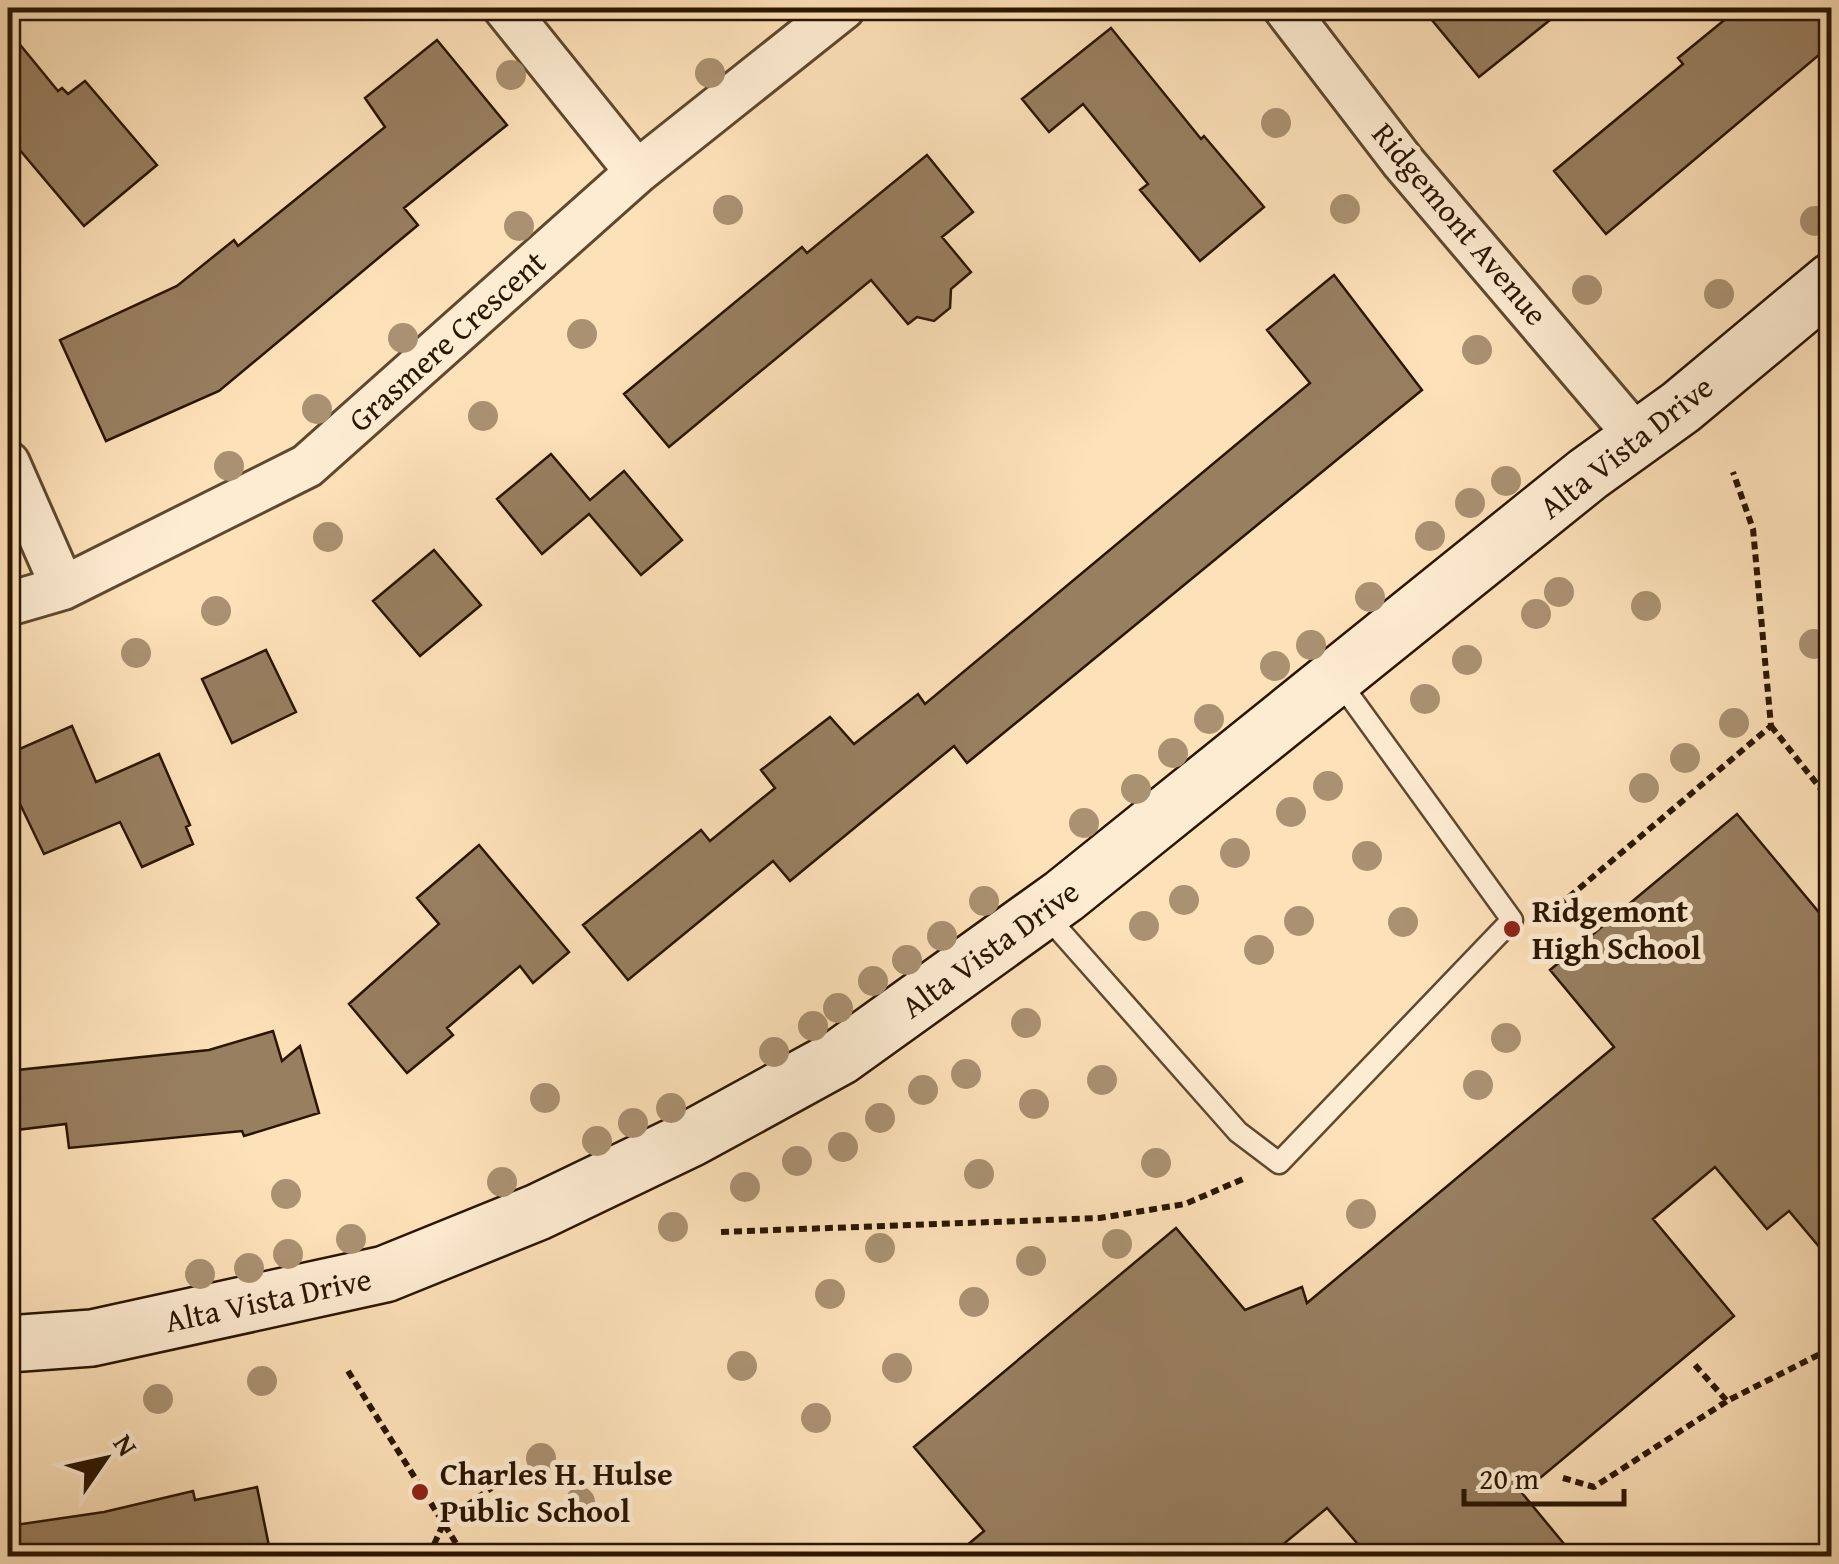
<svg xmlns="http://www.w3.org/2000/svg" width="1839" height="1564" font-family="'Gentium Book Plus',serif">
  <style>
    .building { fill: #987f60; stroke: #2a1500; stroke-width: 2.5 }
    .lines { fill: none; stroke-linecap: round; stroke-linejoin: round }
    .lane-casing { stroke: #5f482e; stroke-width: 25 }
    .street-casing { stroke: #5f482e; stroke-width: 48 }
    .secondary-casing { stroke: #2a1500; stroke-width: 60 }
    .path { stroke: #2a1500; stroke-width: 6; stroke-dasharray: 8 5; stroke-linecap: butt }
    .lane { stroke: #feecd2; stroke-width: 20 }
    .street { stroke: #feecd2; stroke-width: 42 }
    .secondary { stroke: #feecd2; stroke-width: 55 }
    .tree { fill: #aa9171 }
    .poi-dot { fill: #8f2418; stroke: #feecd2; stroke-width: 4 }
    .labels { text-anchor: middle; stroke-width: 10; stroke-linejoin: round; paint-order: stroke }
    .street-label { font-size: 32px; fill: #2a1500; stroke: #feecd2 }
    .poi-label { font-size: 32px; font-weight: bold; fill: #2a1500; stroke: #feecd2; text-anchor: start }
  </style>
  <rect width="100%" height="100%" fill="#fde1b9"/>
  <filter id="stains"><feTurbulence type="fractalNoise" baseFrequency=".002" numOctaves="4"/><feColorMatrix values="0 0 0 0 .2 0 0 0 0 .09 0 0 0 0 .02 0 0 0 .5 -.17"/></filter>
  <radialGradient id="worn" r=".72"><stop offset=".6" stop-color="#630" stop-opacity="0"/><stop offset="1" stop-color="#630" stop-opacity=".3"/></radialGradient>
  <path class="building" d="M1422 8H1565L1479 77Z
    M1739 8H1815L1832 27V44L1606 234 1554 171 1683 64 1678 58Z
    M1111 28 1201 139 1204 136 1264 207 1200 261 1140 190 1148 184 1083 104 1049 132 1022 99Z
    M8 30 58 91 62 88 68 94 85 81 157 165 84 226 8 136Z
    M437 40 507 125 404 208 418 225 219 391 106 441 60 340 177 286 234 240 238 246 385 127 365 98Z
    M927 155 973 212 942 237 971 272 951 289 950 308 934 321 917 317 908 324 871 280 669 447 624 394 802 247 807 253Z
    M1334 275 1422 390 967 763 954 746 790 881 773 861 628 980 583 925 701 830 710 841 775 788 761 770 830 717 854 744 918 694 925 704 1310 383 1267 330Z
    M551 454 590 500 624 471 682 540 641 575 589 514 542 554 497 499Z
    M434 550 481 605 420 656 373 601Z
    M266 650 296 712 232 743 202 679Z
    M72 726 96 782 159 754 190 825 186 827 193 844 142 867 120 822 44 854 8 779V754Z
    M1737 814 1832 928V1262L1789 1211 1767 1229 1715 1167 1653 1219 1734 1316 1522 1493 1574 1556H1368L1327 1508 1269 1556H954L984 1531 914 1447 1176 1228 1245 1310 1302 1287 1307 1303 1614 1047 1550 970Z
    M479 845 569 952 533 983 520 966 447 1028 453 1035 407 1073 349 1004 439 924 417 898Z
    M273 1031 282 1061 300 1046 319 1113 244 1136 242 1131 69 1148 66 1124 8 1131V1071L209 1050Z
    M257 1487 271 1556H8V1526L104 1512 193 1491 195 1500Z"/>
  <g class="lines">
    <defs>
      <path id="lane" d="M1044 913 1238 1132 1279 1163 1512 920 1336 677"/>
      <path id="street" d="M505 8 637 172
        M1285 8 1403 162 1638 438
        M8 463 63 588
        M8 604 63 588 307 466 637 172 843 8"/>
      <path id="secondary" d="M8 1344 92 1338 385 1274 538 1212 692 1138 840 1057 1064 896 1588 474 1681 407 1832 281"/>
    </defs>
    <use href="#lane" class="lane-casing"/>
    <use href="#street" class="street-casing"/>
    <use href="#secondary" class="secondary-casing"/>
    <path class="path" d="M1771 726 1832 803
      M1546 908 1562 903 1771 726 1753 529 1733 472
      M721 1232 1100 1218 1185 1204 1243 1179
      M1695 1365 1727 1401 1822 1353 1832 1396
      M348 1371 464 1556
      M1563 1478 1594 1487 1727 1401
      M429 1556 444 1522 494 1486"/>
    <use href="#lane" class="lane"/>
    <use href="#street" class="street"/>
    <use href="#secondary" class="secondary"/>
  </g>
  <g class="tree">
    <circle cx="710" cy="73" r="15"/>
    <circle cx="511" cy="75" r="15"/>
    <circle cx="1276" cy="123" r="15"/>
    <circle cx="1345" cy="209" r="15"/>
    <circle cx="728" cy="210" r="15"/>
    <circle cx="1815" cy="221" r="15"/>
    <circle cx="519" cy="226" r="15"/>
    <circle cx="1587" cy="290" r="15"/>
    <circle cx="1719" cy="294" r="15"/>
    <circle cx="582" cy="334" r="15"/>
    <circle cx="403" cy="338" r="15"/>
    <circle cx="1477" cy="350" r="15"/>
    <circle cx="317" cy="409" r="15"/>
    <circle cx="483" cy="416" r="15"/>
    <circle cx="229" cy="466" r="15"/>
    <circle cx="1506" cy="481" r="15"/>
    <circle cx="1470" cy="503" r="15"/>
    <circle cx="1430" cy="536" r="15"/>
    <circle cx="328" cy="537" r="15"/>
    <circle cx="1559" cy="592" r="15"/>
    <circle cx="1370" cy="597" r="15"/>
    <circle cx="1646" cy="606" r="15"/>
    <circle cx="216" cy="611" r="15"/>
    <circle cx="1536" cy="614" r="15"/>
    <circle cx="1814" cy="644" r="15"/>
    <circle cx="1311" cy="645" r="15"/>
    <circle cx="136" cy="653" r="15"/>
    <circle cx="1467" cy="660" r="15"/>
    <circle cx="1275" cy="666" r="15"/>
    <circle cx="1425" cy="699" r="15"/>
    <circle cx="1209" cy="719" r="15"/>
    <circle cx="1734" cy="723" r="15"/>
    <circle cx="1173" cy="753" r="15"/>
    <circle cx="1685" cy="758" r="15"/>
    <circle cx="1328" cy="786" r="15"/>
    <circle cx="1644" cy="788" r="15"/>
    <circle cx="1136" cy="789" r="15"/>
    <circle cx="1291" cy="812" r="15"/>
    <circle cx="1084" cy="823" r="15"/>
    <circle cx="1235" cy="853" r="15"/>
    <circle cx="1367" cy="856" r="15"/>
    <circle cx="1184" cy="900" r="15"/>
    <circle cx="984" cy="901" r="15"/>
    <circle cx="1299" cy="921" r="15"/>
    <circle cx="1403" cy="922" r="15"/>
    <circle cx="1144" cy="926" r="15"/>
    <circle cx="942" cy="936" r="15"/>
    <circle cx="1259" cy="950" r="15"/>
    <circle cx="907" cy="960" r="15"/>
    <circle cx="873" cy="981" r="15"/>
    <circle cx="838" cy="1008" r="15"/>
    <circle cx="1026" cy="1023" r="15"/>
    <circle cx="813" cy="1026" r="15"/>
    <circle cx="1506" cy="1038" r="15"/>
    <circle cx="774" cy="1052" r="15"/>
    <circle cx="966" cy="1074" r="15"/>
    <circle cx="1102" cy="1080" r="15"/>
    <circle cx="1478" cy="1085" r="15"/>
    <circle cx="923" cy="1090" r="15"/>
    <circle cx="545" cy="1098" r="15"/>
    <circle cx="1034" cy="1104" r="15"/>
    <circle cx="671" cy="1108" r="15"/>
    <circle cx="880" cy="1118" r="15"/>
    <circle cx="633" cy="1123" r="15"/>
    <circle cx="597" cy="1141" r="15"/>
    <circle cx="843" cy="1147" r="15"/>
    <circle cx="797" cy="1161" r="15"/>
    <circle cx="1156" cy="1163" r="15"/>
    <circle cx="979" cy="1174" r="15"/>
    <circle cx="502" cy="1182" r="15"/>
    <circle cx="745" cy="1187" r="15"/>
    <circle cx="286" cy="1194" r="15"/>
    <circle cx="1361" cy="1214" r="15"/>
    <circle cx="673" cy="1227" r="15"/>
    <circle cx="351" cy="1239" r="15"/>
    <circle cx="1117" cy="1244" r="15"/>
    <circle cx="880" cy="1248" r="15"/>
    <circle cx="288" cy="1254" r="15"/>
    <circle cx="1031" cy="1261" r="15"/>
    <circle cx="249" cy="1268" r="15"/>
    <circle cx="200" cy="1274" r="15"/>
    <circle cx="830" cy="1294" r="15"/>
    <circle cx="974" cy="1302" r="15"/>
    <circle cx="742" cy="1366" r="15"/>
    <circle cx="897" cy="1368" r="15"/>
    <circle cx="262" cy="1381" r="15"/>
    <circle cx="158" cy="1399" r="15"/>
    <circle cx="816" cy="1418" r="15"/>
    <circle cx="541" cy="1458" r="15"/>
    <circle cx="580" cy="1502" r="15"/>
  </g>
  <g class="poi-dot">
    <circle cx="1512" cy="929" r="10"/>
    <circle cx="420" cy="1492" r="10"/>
  </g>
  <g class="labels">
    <g class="street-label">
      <text transform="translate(1460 224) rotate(50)" y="11">Ridgemont Avenue</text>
      <text transform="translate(447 341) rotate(-42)" y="11">Grasmere Crescent</text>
      <text transform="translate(1626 447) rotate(-38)" y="11">Alta Vista Drive</text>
      <text transform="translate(990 949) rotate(-36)" y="11">Alta Vista Drive</text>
      <text transform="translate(268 1300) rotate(-12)" y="11">Alta Vista Drive</text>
    </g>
    <g class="poi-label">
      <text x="1532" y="922">Ridgemont<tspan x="1532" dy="37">High School</tspan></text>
      <text x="440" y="1485">Charles H. Hulse<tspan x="440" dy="37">Public School</tspan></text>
    </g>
  </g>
  <rect width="1839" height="1564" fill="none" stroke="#fde1b9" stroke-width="40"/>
  <rect x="10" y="10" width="1819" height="1544" fill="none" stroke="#2a1500" stroke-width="5"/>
  <rect x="20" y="20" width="1799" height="1524" fill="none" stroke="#2a1500" stroke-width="2.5"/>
  <g transform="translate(105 1459) rotate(56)" stroke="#feecd2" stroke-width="8" paint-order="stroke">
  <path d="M0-8L18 38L0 25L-18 38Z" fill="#2a1500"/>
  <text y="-15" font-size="28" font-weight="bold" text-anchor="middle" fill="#2a1500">N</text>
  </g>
  <path d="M1464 1489v15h160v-15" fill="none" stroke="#2a1500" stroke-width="5"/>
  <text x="1479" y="1489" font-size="30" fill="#2a1500" stroke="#feecd2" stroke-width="8" paint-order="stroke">20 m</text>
  <rect width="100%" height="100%" filter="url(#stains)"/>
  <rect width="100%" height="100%" fill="url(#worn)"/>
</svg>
